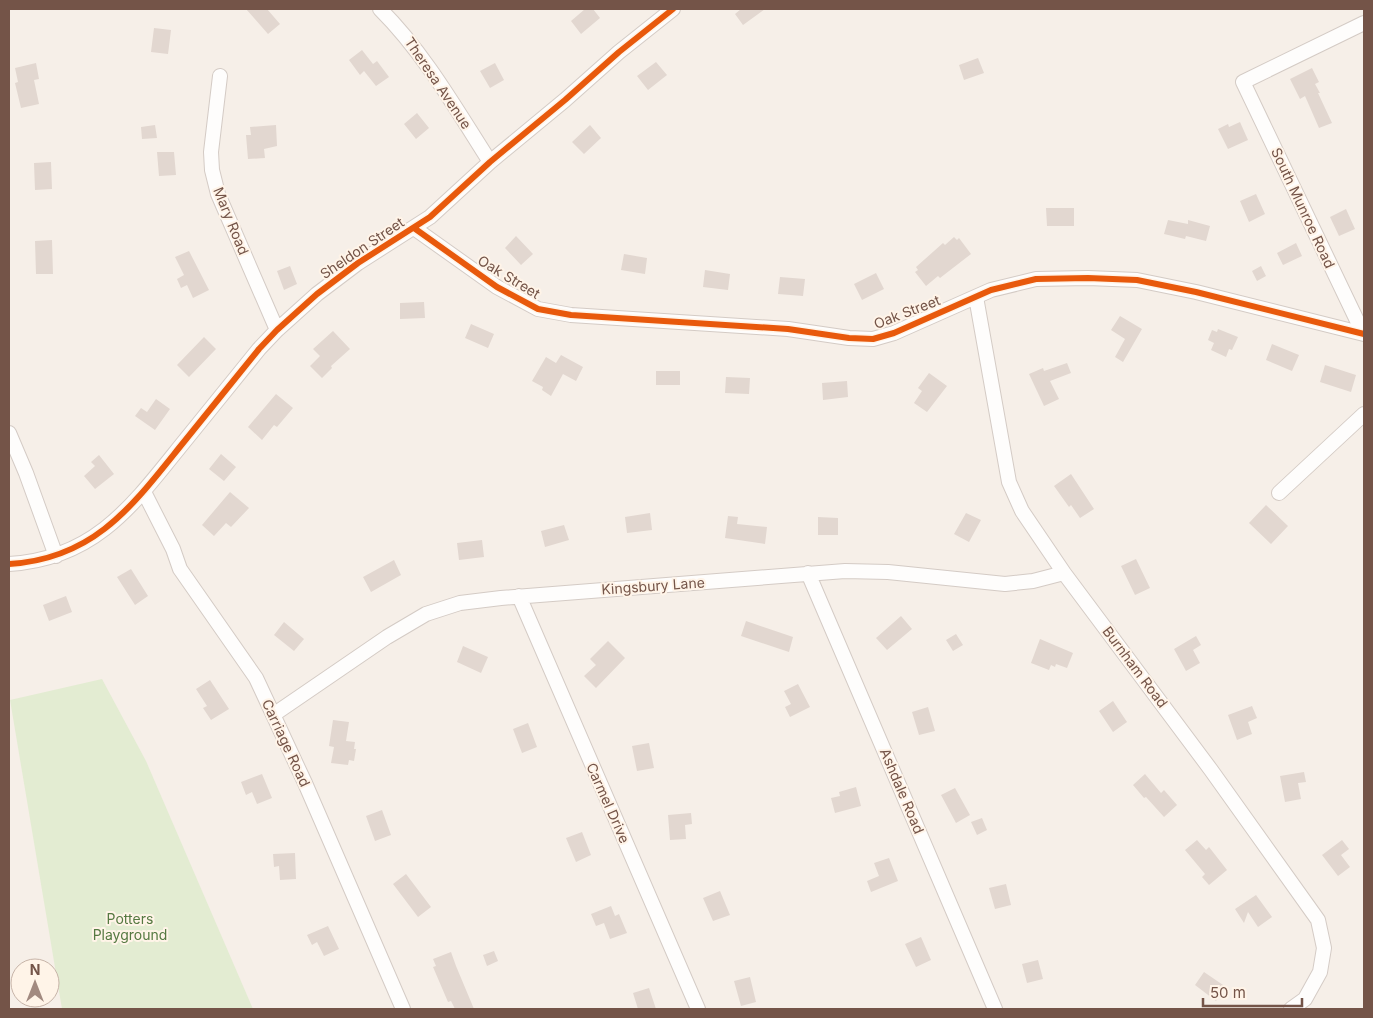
<svg xmlns="http://www.w3.org/2000/svg" width="1373" height="1018" font-family="Inter,sans-serif">
  <style>
    .green { fill: #e3ecd2 }
    .building { fill: #e2d7d0 }
    .lines { fill: none; stroke-linecap: round; stroke-linejoin: round }
    .minor-casing { stroke: #d4cbc5; stroke-width: 16 }
    .minor { stroke: #fefdfc; stroke-width: 14 }
    .cycleway-casing { stroke: #fff4e8; stroke-width: 9 }
    .cycleway { stroke: #e8590c; stroke-width: 6 }
    .labels { text-anchor: middle; stroke-width: 4; stroke-linejoin: round; paint-order: stroke }
    .street-label { font-size: 14px; fill: #745448; stroke: #fff4e8 }
    .park-label { font-size: 14px; fill: #557941; stroke: #fff4e8 }
  </style>
  <rect width="100%" height="100%" fill="#f6efe8"/>
  <path class="green" d="M102 679 146 761 253 1009H62L10 700Z"/>
  <path class="building" d="M246 9H267L280 24 268 34Z
    M585 9H593L600 18 581 34 571 21Z
    M741 9H765L743 25 735 14Z
    M154 28 171 30 168 54 151 52Z
    M362 50 373 64 377 61 389 77 376 86 364 71 360 75 349 60Z
    M978 58 984 73 964 80 959 65Z
    M656 62 667 75 648 90 637 76Z
    M36 63 39 79 34 80 39 104 21 108 15 83 18 82 15 68Z
    M495 63 504 80 490 88 480 71Z
    M1312 68 1319 82 1315 84 1320 93H1318L1332 123 1319 128 1305 96 1300 99 1290 79Z
    M417 113 429 128 416 139 404 124Z
    M1240 122 1248 140 1228 149 1218 129 1228 124 1229 127Z
    M155 125 157 138 142 139 141 127Z
    M276 125 277 146 264 149 265 158 248 159 246 135H251L250 127Z
    M590 125 601 138 584 154 572 142Z
    M157 152H174L176 175 159 176Z
    M51 162 52 189 35 190 34 163Z
    M1256 194 1265 214 1249 222 1240 201Z
    M1046 208H1074V226H1047Z
    M1346 209 1355 229 1339 236 1330 217Z
    M1168 220 1188 224V220L1210 226 1206 241 1186 236 1185 239 1164 234Z
    M516 236 533 254 521 265 505 248Z
    M954 237 957 240 959 238 971 254 940 278 938 276 926 286 915 272 918 270 916 267 943 243 945 245Z
    M52 240 53 274H36L35 241Z
    M1296 243 1302 256 1283 265 1277 253Z
    M189 251 209 290 193 298 187 285 181 288 177 279 184 275 175 257Z
    M624 254 647 258 645 274 621 270Z
    M290 266 297 284 284 290 277 271Z
    M1261 266 1266 276 1257 281 1252 271Z
    M705 270 730 274 728 290 703 287Z
    M876 273 884 289 862 300 854 284Z
    M780 277 805 279 803 296 778 294Z
    M424 302 425 318 400 319V303Z
    M1120 316 1142 329 1123 362 1115 357 1125 339 1111 330Z
    M471 324 494 334 488 348 465 338Z
    M1218 329 1238 337 1232 350 1229 349 1226 357 1211 350 1214 343 1208 340 1212 330 1217 332Z
    M333 331 350 349 331 366 332 368 322 378 310 366 320 356 313 349Z
    M204 337 216 349 189 377 177 365Z
    M1272 344 1299 355 1292 371 1266 360Z
    M561 355 583 367 576 381 563 374 551 396 542 390 543 387 532 381 546 357 556 363Z
    M1067 363 1071 373 1050 381 1059 399 1044 406 1029 374 1043 368 1044 371Z
    M1325 365 1356 375 1351 392 1320 382Z
    M656 371H680V385H656Z
    M929 373 947 386 927 412 914 403 922 391 918 388Z
    M726 377 750 378 749 394 725 393Z
    M847 381 848 397 823 400 822 383Z
    M276 394 293 408 277 427 274 425 262 440 248 427Z
    M156 399 170 409 155 430 135 416 141 408 147 412Z
    M221 454 236 467 224 481 209 469Z
    M99 455 114 474 95 489 84 476 95 466 91 462Z
    M1071 474 1094 509 1080 518 1071 505 1069 507 1054 486Z
    M230 492 249 508 231 527 226 523 214 536 202 525Z
    M1266 505 1288 526 1271 544 1249 523Z
    M650 513 652 530 627 533 625 517Z
    M966 513 981 520 969 542 954 534Z
    M728 516 738 517 737 524 767 527 765 544 725 538Z
    M818 517 838 518V535H818Z
    M564 525 569 540 545 547 541 531Z
    M482 540 484 557 459 560 457 543Z
    M1136 559 1150 588 1135 595 1121 566Z
    M394 560 401 575 371 592 363 577Z
    M131 569 148 596 135 605 117 577Z
    M66 596 72 612 49 621 43 605Z
    M901 616 912 629 887 650 876 638Z
    M746 621 793 637 789 652 741 636Z
    M284 622 304 639 294 651 274 635Z
    M956 634 963 645 953 651 946 640Z
    M1196 636 1201 645 1193 650 1200 663 1186 671 1174 649Z
    M1040 639 1073 653 1067 668 1056 664 1055 667 1051 665 1049 670 1031 663Z
    M608 641 625 658 596 688 584 676 596 665 590 659Z
    M463 646 488 657 481 673 457 662Z
    M210 680 229 709 211 720 203 708 207 706 196 689Z
    M798 684 810 707 790 717 785 707 791 704 784 691Z
    M1113 701 1127 722 1113 732 1099 711Z
    M1252 706 1257 718 1248 722 1252 734 1237 740 1228 715Z
    M928 707 935 731 919 735 912 712Z
    M333 720 349 722 346 741 355 742 354 749H356L354 761 349 760 348 765 331 763 334 747 329 746Z
    M528 723 537 747 522 753 513 729Z
    M649 743 654 768 637 771 632 746Z
    M1304 772 1306 782 1298 783 1301 799 1285 802 1280 776Z
    M262 774 272 798 257 804 252 792 246 795 241 782Z
    M1145 774 1161 793 1164 790 1177 805 1164 817 1146 797 1144 798 1133 785Z
    M856 787 861 806 835 813 831 798 840 796 839 792Z
    M955 788 970 815 956 823 941 795Z
    M382 810 391 835 375 841 366 816Z
    M691 813 692 824 685 825 686 839 670 840 668 815Z
    M982 818 987 830 977 835 971 822Z
    M582 832 591 855 576 862 566 838Z
    M1197 840 1206 850 1209 847 1227 870 1209 885 1202 877 1205 874 1185 850Z
    M1342 840 1349 849 1341 855 1350 867 1338 876 1322 855Z
    M295 853 296 879 280 880 279 866 274 867 273 854Z
    M889 858 898 881 871 892 867 881 879 876 874 863Z
    M406 874 431 907 418 917 393 884Z
    M1006 884 1011 905 995 909 989 888Z
    M720 891 730 915 713 921 703 898Z
    M1256 895 1272 917 1258 927 1248 912 1244 923 1235 909Z
    M611 906 615 916 619 914 627 933 610 939 604 923 596 926 591 914Z
    M328 926 339 949 324 956 317 942 312 945 307 935Z
    M921 937 931 960 916 967 905 944Z
    M494 951 498 961 487 966 483 955Z
    M451 952 456 966 474 1009H455L451 1001 448 1002 433 967 436 966 433 959Z
    M1038 960 1043 979 1027 983 1022 964Z
    M1204 972 1226 987 1216 1001 1195 985Z
    M750 977 756 1002 741 1006 734 981Z
    M649 988 656 1009H638L633 993Z"/>
  <g class="lines">
    <defs>
      <path id="minor" d="M380 9C425 54 456 109 490 162
        M220 76 211 152 212 170 218 194 277 330
        M414 228 497 287 538 309 571 315 788 329 849 338 873 339 894 333 991 290 1036 279 1088 278 1137 280 1196 292 1364 334
        M976 297 1009 482 1022 511 1064 573 1211 770 1318 920 1324 948 1320 972 1305 999 1291 1009
        M1363 333 1243 82 1364 23
        M9 433 26 473 56 556
        M144 492 173 549 180 569 256 678 305 783 403 1009
        M1279 493 1364 414
        M9 564C95 559 133 505 183 443 208 412 234 380 259 349L277 330 317 294 358 263 430 217 490 162 565 100 619 52 673 9
        M808 573 995 1009
        M519 596 698 1009
        M273 715 387 637 426 614 460 603 501 598 845 571 888 572 1005 584 1033 581 1064 573"/>
    </defs>
    <use href="#minor" class="minor-casing"/>
    <use href="#minor" class="minor"/>
    <defs>
      <path id="cycleway" d="M414 228 497 287 538 309 571 315 788 329 849 338 873 339 894 333 991 290 1036 279 1088 278 1137 280 1196 292 1364 334
        M9 564C95 559 133 505 183 443 208 412 234 380 259 349L277 330 317 294 358 263 430 217 490 162 565 100 619 52 673 9"/>
    </defs>
    <use href="#cycleway" class="cycleway-casing"/>
    <use href="#cycleway" class="cycleway"/>
  </g>
  <g class="labels">
    <g class="street-label">
      <text transform="translate(438 83) rotate(56)" y="5">Theresa Avenue</text>
      <text transform="translate(1303 208) rotate(65)" y="5">South Munroe Road</text>
      <text transform="translate(231 221) rotate(68)" y="5">Mary Road</text>
      <text transform="translate(362 248) rotate(-34)" y="5">Sheldon Street</text>
      <text transform="translate(509 277) rotate(31)" y="5">Oak Street</text>
      <text transform="translate(907 312) rotate(-21)" y="5">Oak Street</text>
      <text transform="translate(653 586) rotate(-4)" y="5">Kingsbury Lane</text>
      <text transform="translate(1135 667) rotate(53)" y="5">Burnham Road</text>
      <text transform="translate(286 743) rotate(65)" y="5">Carriage Road</text>
      <text transform="translate(902 791) rotate(67)" y="5">Ashdale Road</text>
      <text transform="translate(608 803) rotate(66)" y="5">Carmel Drive</text>
    </g>
    <g class="park-label">
      <text x="130" y="924">Potters<tspan x="130" dy="16">Playground</tspan></text>
    </g>
  </g>
  <rect width="1373" height="1018" fill="none" stroke="#745448" stroke-width="20"/>
  <g transform="translate(35 983)"><circle r="24" fill="#fff4e8" stroke="#c7b4a8"/>
  <path d="M0-4L9 19L0 12L-9 19Z" fill="#a28a80"/>
  <text y="-8" font-size="14" font-weight="bold" text-anchor="middle" fill="#745448">N</text>
  </g>
  <path d="M1203 998v8h99v-8" fill="none" stroke="#745448" stroke-width="2.5"/>
  <text x="1210" y="998" font-size="15" fill="#745448" stroke="#fff4e8" stroke-width="4" paint-order="stroke">50 m</text>
</svg>
